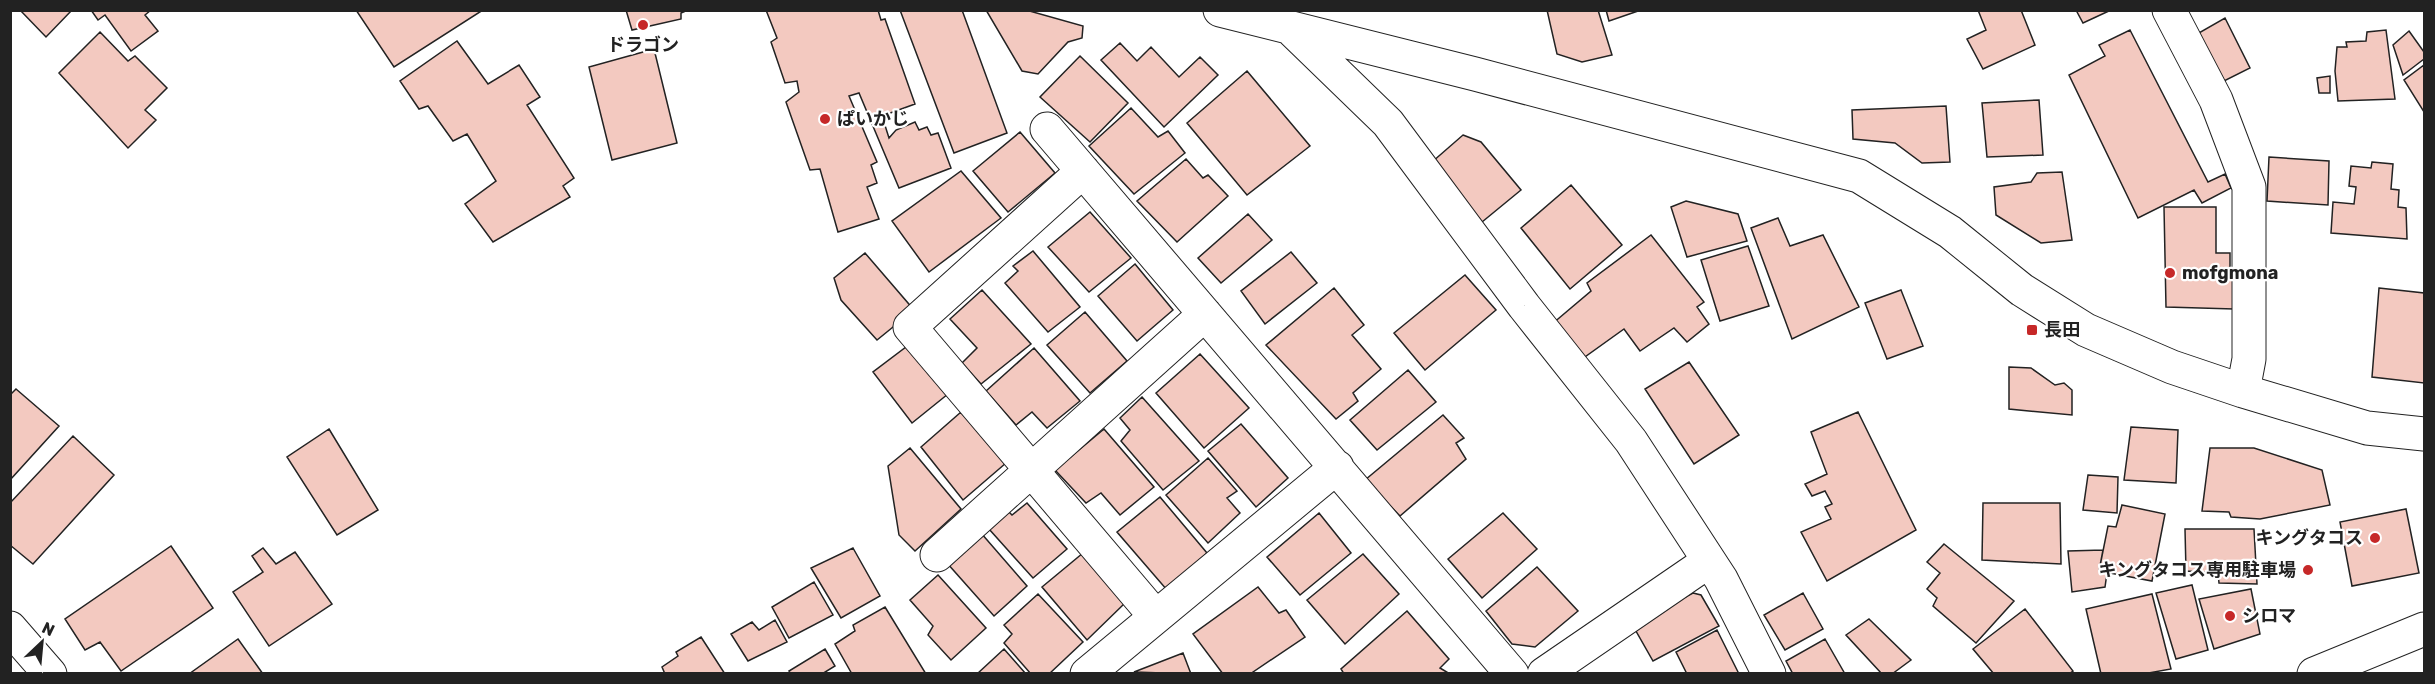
<svg xmlns="http://www.w3.org/2000/svg" width="2435" height="684" font-family="Rubik,'Noto Sans JP',sans-serif">
  <style>
    .building { fill: #f3c9c0; stroke: #222; stroke-width: 1.5 }
    .lines { fill: none; stroke-linecap: round; stroke-linejoin: round }
    .minor-casing { stroke: #222; stroke-width: 35 }
    .highway-casing { stroke: #222; stroke-width: 35 }
    .minor { stroke: #fff; stroke-width: 33 }
    .highway { stroke: #fff; stroke-width: 33 }
    .poi-dot { fill: #c62828; stroke: #fff; stroke-width: 2 }
    .labels { text-anchor: middle; stroke-width: 4.5; stroke-linejoin: round; paint-order: stroke }
    .poi-label { font-size: 18px; font-weight: bold; fill: #222; stroke: #fff; text-anchor: start }
  </style>
  <rect width="100%" height="100%" fill="#fff"/>
  <path class="building" d="M20 10H72L46 37Z
    M91 10H151L145 15 158 31 131 51 105 15 98 20Z
    M356 10H483L394 67Z
    M626 10H688L681 13V19L632 30Z
    M766 10H878L881 20 885 19 915 104 882 116 889 138 896 130 915 122 919 130 927 127 931 135 938 133 951 168 899 188 859 93 849 96 877 162 871 165 877 183 867 187 879 219 838 232 820 169 810 170 786 102 799 92 797 81 785 83 771 42 777 38Z
    M900 10H962L1007 133 954 153Z
    M986 10H1026L1083 26 1082 38 1068 42 1038 74 1022 71Z
    M1547 10H1598L1612 55 1582 62 1557 54Z
    M1606 10H1641L1609 21Z
    M1978 10H2021L2035 45 1983 69 1967 39 1986 30Z
    M2076 10H2111L2083 23Z
    M2225 18 2250 68 2222 82 2197 34Z
    M2130 30 2208 182 2225 174 2231 188 2202 203 2194 190 2138 218 2069 75 2105 56 2099 45Z
    M2386 30 2395 99 2338 101 2335 71 2337 47H2347L2346 42 2366 41 2367 32Z
    M2409 31 2424 52V59L2403 75 2393 45Z
    M100 32 128 61 135 56 167 88 145 110 156 120 128 148 59 73Z
    M457 41 488 84 519 65 540 97 527 105 574 178 563 186 570 197 493 242 465 204 496 181 467 134 453 141 428 106 419 109 400 81Z
    M1120 43 1137 61 1151 47 1179 77 1200 57 1218 75 1164 127 1101 60Z
    M654 49 677 143 612 160 589 67Z
    M1080 56 1128 103 1090 142 1040 97Z
    M2424 65V112L2404 80Z
    M1247 71 1310 146 1247 195 1187 123Z
    M2330 76V93H2319L2317 78Z
    M2039 100 2043 155 1987 157 1982 103Z
    M1946 106 1950 162 1922 163 1895 143 1853 139 1852 110Z
    M1131 108 1158 137 1168 131 1185 153 1134 194 1089 146Z
    M1020 132 1055 173 1008 212 973 171Z
    M1463 135 1481 142 1521 190 1482 222 1432 162Z
    M2269 157 2329 161 2328 205 2267 201Z
    M1186 159 1203 178 1208 175 1228 196 1177 242 1137 201Z
    M2372 162 2393 164 2391 189 2399 190 2398 207 2406 208 2407 239 2331 233 2333 202 2354 204 2356 187 2349 186 2351 166 2371 168Z
    M961 171 1001 218 929 272 892 221Z
    M2062 172 2072 240 2041 243 1996 215 1994 187 2031 182 2037 173Z
    M1571 185 1622 245 1570 289 1521 228Z
    M1686 201 1738 214 1747 241 1687 257 1671 207Z
    M2164 207H2216V253H2230V272H2236L2234 309 2166 307Z
    M1090 212 1131 258 1089 292 1048 247Z
    M1248 214 1272 240 1221 283 1198 258Z
    M1778 218 1790 246 1823 235 1859 307 1792 339 1751 228Z
    M1651 235 1704 302 1697 307 1709 324 1687 342 1674 328 1640 351 1624 329 1582 359 1552 324 1591 291 1587 283Z
    M1748 246 1769 306 1720 321 1701 260Z
    M1033 251 1080 307 1048 332 1005 283 1018 271 1013 266Z
    M1291 252 1317 283 1265 324 1241 291Z
    M865 253 914 310 877 340 841 300 834 278Z
    M1135 264 1173 310 1137 341 1098 296Z
    M1465 275 1496 310 1425 370 1394 333Z
    M1334 288 1364 325 1352 335 1381 369 1353 393 1358 401 1336 419 1266 345Z
    M2379 288 2424 293V383L2372 377Z
    M982 290 1031 344 981 384 962 363 977 348 950 319Z
    M1901 290 1923 346 1887 359 1865 303Z
    M1085 312 1127 361 1090 393 1047 345Z
    M906 347 948 394 912 423 873 372Z
    M1034 348 1080 401 1047 428 1032 412 1016 425 986 391Z
    M1200 354 1249 408 1204 448 1156 393Z
    M1689 362 1739 435 1694 464 1645 389Z
    M2009 367 2031 368 2055 385 2064 383 2072 390V415L2009 409Z
    M1408 370 1436 402 1377 450 1350 420Z
    M16 389 59 426 10 480V395Z
    M1142 397 1199 461 1163 490 1121 441 1130 430 1120 418Z
    M961 412 1006 463 963 500 921 447Z
    M1858 412 1916 530 1827 581 1801 532 1831 519 1825 507 1832 504 1825 491 1812 496 1805 484 1827 474 1811 432Z
    M1443 415 1464 438 1456 443 1466 459 1400 516 1365 480Z
    M1241 424 1288 478 1256 507 1208 451Z
    M2131 427 2178 430 2176 483 2124 480Z
    M329 429 378 510 337 535 287 457Z
    M1104 429 1154 487 1120 515 1101 493 1086 503 1055 470Z
    M73 436 114 475 33 564 10 545V503Z
    M910 448 961 509 915 551 899 535 888 466Z
    M2210 448H2254L2322 470 2330 505 2260 519 2231 517 2229 512 2202 511Z
    M1208 458 1237 491 1227 498 1240 513 1208 543 1166 495Z
    M2088 475 2118 477 2117 513 2083 510Z
    M1160 497 1207 553 1167 590 1117 532Z
    M1027 503 1067 549 1033 578 989 529 1008 511 1012 515Z
    M1983 503H2060L2061 564 1982 560Z
    M2122 505 2165 514 2152 581 2099 571 2108 526 2116 527Z
    M2406 509 2419 573 2352 586 2340 522Z
    M1319 513 1351 553 1300 595 1267 557Z
    M1503 513 1537 549 1482 598 1448 559Z
    M2185 529H2254L2257 584 2219 583 2218 573 2186 571Z
    M981 533 1027 586 994 616 947 563Z
    M1944 544 2014 601 1976 643 1933 606 1937 598 1927 589 1940 573 1927 562Z
    M171 546 213 608 121 671 100 642 85 650 65 619Z
    M263 548 276 564 295 552 332 604 269 646 233 592 263 572 252 556Z
    M853 548 880 596 841 618 811 568Z
    M2103 550 2099 571 2107 573 2105 587 2072 592 2068 551Z
    M1083 553 1125 603 1087 640 1042 587Z
    M1363 554 1399 594 1345 644 1307 600Z
    M1537 567 1578 611 1535 647 1512 644 1486 611Z
    M938 575 986 628 951 660 928 635 933 626 910 600Z
    M814 582 833 615 789 638 772 607Z
    M2192 585 2208 650 2176 659 2156 593Z
    M1258 587 1279 613 1286 610 1305 637 1250 674H1223L1193 634Z
    M2251 589 2260 634 2214 649 2199 599Z
    M1693 593 1701 595 1719 626 1653 661 1632 624Z
    M1803 593 1823 629 1785 650 1764 615Z
    M1038 594 1083 642 1049 674H1031L1004 643 1012 634 1004 625Z
    M2152 594 2171 669 2143 674H2101L2086 609Z
    M885 607 926 674H852L835 644 855 631 853 625Z
    M2025 609 2073 671 2069 674H1994L1973 649Z
    M1407 611 1449 659 1440 668 1450 674H1344L1341 669Z
    M1869 619 1911 660 1892 674H1882L1846 635Z
    M775 620 787 642 748 661 731 634 752 622 759 630Z
    M1717 630 1739 674H1687L1676 652Z
    M701 637 725 674H665L662 667 678 656 676 652Z
    M238 639 263 674H189Z
    M1825 639 1845 674H1793L1786 661Z
    M825 649 835 666 822 674H791L789 671Z
    M1004 649 1026 674H977Z
    M1183 653 1191 674 1134 672Z"/>
  <g class="lines">
    <defs>
      <path id="minor" d="M1220 10 1475 74 1859 176 1950 232 2022 290 2086 330 2172 367 2243 391 2367 428 2424 434
        M2169 10 2216 100 2249 187V359L2243 391
        M1291 29 1388 123 1524 306 1631 441 1721 579 1769 674
        M1047 129 1512 674
        M1083 171 910 327 1156 617
        M937 555 1205 314
        M10 628 50 674
        M1087 674 1337 467
        M1544 674 1709 561"/>
      <path id="highway" d="M2314 674 2424 629"/>
    </defs>
    <use href="#minor" class="minor-casing"/>
    <use href="#highway" class="highway-casing"/>
    <use href="#minor" class="minor"/>
    <use href="#highway" class="highway"/>
  </g>
  <g class="poi-dot">
    <circle cx="643" cy="25" r="6"/>
    <circle cx="825" cy="119" r="6"/>
    <circle cx="2170" cy="273" r="6"/>
    <rect x="2026" y="324" width="12" height="12" rx="3"/>
    <circle cx="2375" cy="538" r="6"/>
    <circle cx="2308" cy="570" r="6"/>
    <circle cx="2230" cy="616" r="6"/>
  </g>
  <g class="labels">
    <g class="poi-label">
      <text x="643" y="51" text-anchor="middle">ドラゴン</text>
      <text x="837" y="125">ぱいかじ</text>
      <text x="2182" y="279">mofgmona</text>
      <text x="2044" y="336">長田</text>
      <text x="2363" y="544" text-anchor="end">キングタコス</text>
      <text x="2296" y="576" text-anchor="end">キングタコス専用駐車場</text>
      <text x="2242" y="622">シロマ</text>
    </g>
  </g>
  <rect width="2435" height="684" fill="none" stroke="#222222" stroke-width="24"/>
  <g transform="translate(42 642) rotate(26)" stroke="#ffffff" stroke-width="4.5" paint-order="stroke">
  <path d="M0-4.5L10 22L0 15L-10 22Z" fill="#222222"/>
  <text y="-9" font-size="16" font-weight="bold" text-anchor="middle" fill="#222222">N</text>
  </g>
</svg>
